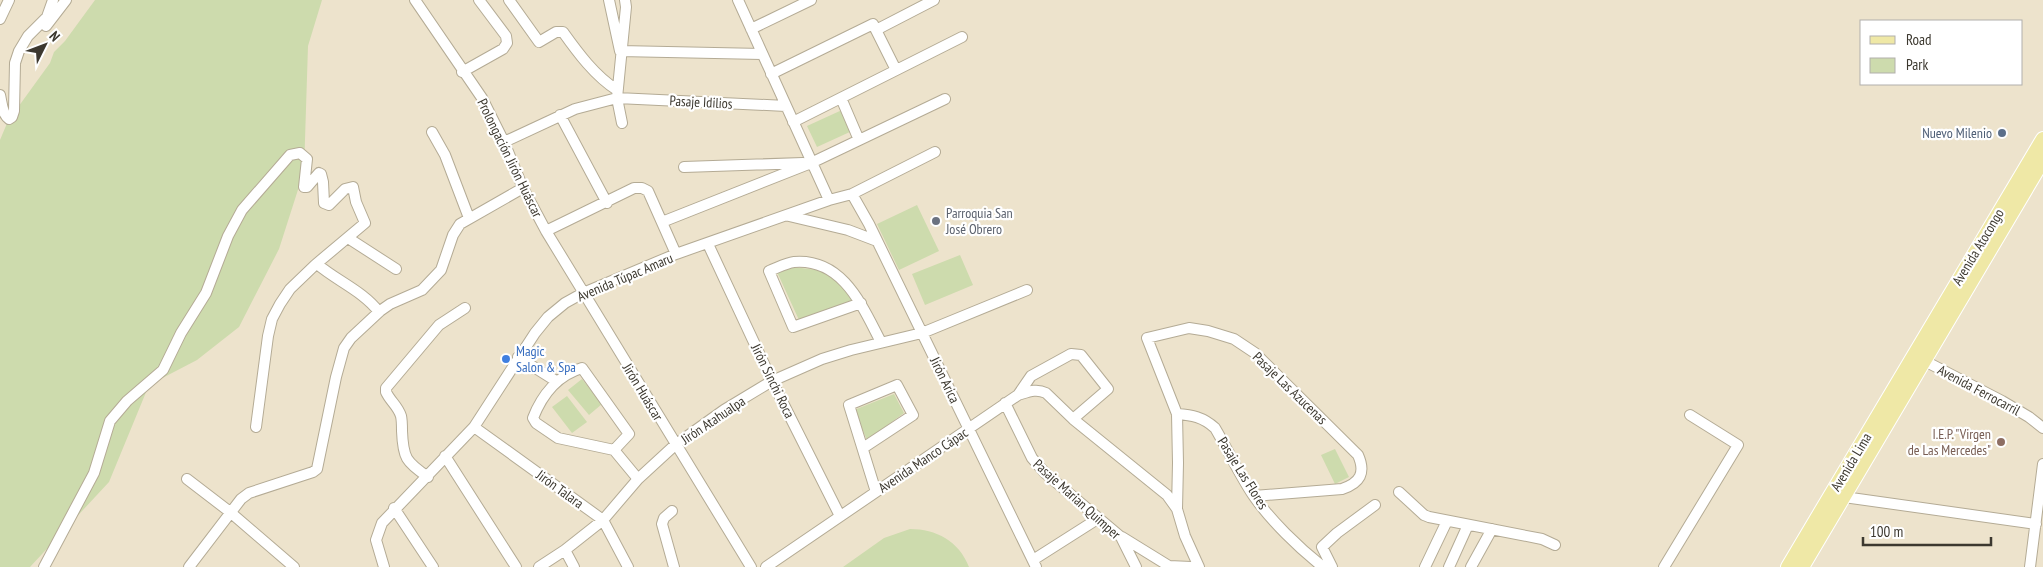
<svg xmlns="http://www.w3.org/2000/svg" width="2043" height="567" font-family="'PT Sans Narrow',sans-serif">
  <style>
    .green { fill: #cddbad }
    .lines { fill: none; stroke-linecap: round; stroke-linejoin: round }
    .minor-casing { stroke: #b4ab95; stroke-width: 12 }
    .major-casing { stroke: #fff; stroke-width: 16 }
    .minor { stroke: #fff; stroke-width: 10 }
    .major { stroke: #efe8a6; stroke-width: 14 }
    .service-dot { fill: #5c6f8a; stroke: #fff; stroke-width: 2 }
    .worship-dot { fill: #6b7280; stroke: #fff; stroke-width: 2 }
    .shop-dot { fill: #3f7fe0; stroke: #fff; stroke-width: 2 }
    .education-dot { fill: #8d6e63; stroke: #fff; stroke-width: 2 }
    .labels { text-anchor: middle; stroke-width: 4.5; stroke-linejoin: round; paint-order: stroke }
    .street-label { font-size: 14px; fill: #3c382f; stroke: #fff }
    .service-label { font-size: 14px; fill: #4e5e75; stroke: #fff; text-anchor: end }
    .worship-label { font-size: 14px; fill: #5b616d; stroke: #fff; text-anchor: start }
    .shop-label { font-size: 14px; fill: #366cbe; stroke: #fff; text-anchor: start }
    .education-label { font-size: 14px; fill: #785e54; stroke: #fff; text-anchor: end }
  </style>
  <rect width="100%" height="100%" fill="#ede3cc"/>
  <path class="green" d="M95 0H322L308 46 304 171 279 249 239 327 197 360 149 385 109 482 30 567H0V140L8 121 50 63 54 52 65 41Z
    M842 110 852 131 817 147 807 126Z
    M917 205 939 251 899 270 877 224Z
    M960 255 973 285 925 305 912 274Z
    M793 267 818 270 833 275 856 304 799 320 777 272Z
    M582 379 602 404 589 415 568 390Z
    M894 394 904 413 867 440 854 410Z
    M567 396 587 422 572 433 552 407Z
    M1335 449 1349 477 1335 484 1321 455Z
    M910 529C936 529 959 541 969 567H843L884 538Z"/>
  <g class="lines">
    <defs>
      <path id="minor" d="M415 0 482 98 504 142 523 188 546 231 751 567
        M509 0 539 42 556 32H563C578 53 595 76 617 90
        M609 0 620 51 762 54
        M738 0 829 200
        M0 19 9 0
        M46 26 66 0
        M751 29 811 0
        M876 30 934 0
        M462 72 503 49 507 43 506 36 479 0
        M771 74 873 24 896 70
        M0 95C2 103 2 114 9 119L12 117 14 111 15 63 19 51 28 36 47 17 53 0
        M841 98 859 140
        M560 115 607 203
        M793 122 962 37
        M622 123 617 98 626 7 625 0
        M432 132 445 155 469 218
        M504 142 575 109 617 98 786 106
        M684 167 803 163
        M852 194 869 224 1036 567
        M789 216 848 230 877 241
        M662 222 811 163 945 99
        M546 231 634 188H642L648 191 676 254
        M348 238 396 269
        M708 244 772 381 840 516
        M317 264C337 281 363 291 379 312
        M861 303 793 327 769 271C777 268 786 263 794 262 843 258 862 306 881 342
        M518 357 556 381
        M1919 358 2002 401 2029 417 2043 428
        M1018 395C1028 392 1036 388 1046 393L1073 419 1167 495 1177 509 1185 536 1199 567
        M1005 403 1032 458 1045 473 1121 537 1136 567
        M1177 414C1192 415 1203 417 1215 428 1228 450 1239 474 1253 495 1270 520 1299 548 1323 567
        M474 427 603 520 628 567
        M863 448 913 415 897 385 849 405 876 492
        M614 450 629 434 582 368C558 375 542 395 533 418L536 423 558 438 614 450 638 479
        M445 456 516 567
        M428 477C406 462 403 458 402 431 402 426 402 420 401 416 398 406 390 401 386 392V388L439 325 465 308
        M187 479 230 512 294 567
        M1399 492 1424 515 1429 517 1542 539 1555 545
        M1844 497 2036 524
        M394 508 433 567
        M1177 509 1178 463 1177 414 1147 338 1189 328 1208 331 1234 339 1255 353 1358 455C1366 473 1360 483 1342 489L1254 496
        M672 511 664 518 662 524 674 567
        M1122 537 1169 566 1191 567
        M565 550 574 567
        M1033 560 1099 518
        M44 567 94 473 110 421 127 401 163 370 181 333 206 293 228 236 242 210 290 155 300 153 307 159 304 187H307L319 173 321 174 323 182 324 203 329 205 345 189 353 187 356 202 365 223 315 265 290 289 280 304 272 319 268 336 256 427
        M189 567 241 499 249 493 313 472 317 469 336 377 344 348 351 338 380 311 390 304 422 290 441 270 453 235 460 224 523 188
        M384 567 376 540 382 523 474 427 535 333 548 317 565 303 583 293 676 254 829 200 852 194 935 152
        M539 567 565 550 603 520 638 479 675 445 724 410 772 381 822 359 851 350 922 333 1027 290
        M766 567 1018 395 1031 376 1071 354 1081 355 1108 389 1073 419
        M1332 567 1322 547 1337 533 1375 505
        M1425 567 1447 521
        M1449 567 1468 525
        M1471 567 1492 529
        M1664 567 1738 445 1690 415
        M2030 567 2043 464"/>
      <path id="major" d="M1788 567 2043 139
        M1802 567 2043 160"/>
    </defs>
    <use href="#minor" class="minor-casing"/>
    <use href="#major" class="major-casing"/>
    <use href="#minor" class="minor"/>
    <use href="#major" class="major"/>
  </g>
  <circle class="service-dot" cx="2002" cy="133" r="5"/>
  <circle class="worship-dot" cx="936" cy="221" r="5"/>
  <circle class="shop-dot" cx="506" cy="359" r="5"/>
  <circle class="education-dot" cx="2001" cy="442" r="5"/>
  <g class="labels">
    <g class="street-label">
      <text transform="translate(701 102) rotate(3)" y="5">Pasaje Idilios</text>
      <text transform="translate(510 158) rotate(64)" y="5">Prolongación Jirón Huáscar</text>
      <text transform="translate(1978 247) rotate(-59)" y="5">Avenida Atocongo</text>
      <text transform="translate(625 277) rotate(-23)" y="5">Avenida Túpac Amaru</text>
      <text transform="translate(945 380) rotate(64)" y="5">Jirón Arica</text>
      <text transform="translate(773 381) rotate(64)" y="5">Jirón Sinchi Roca</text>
      <text transform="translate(1290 388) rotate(44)" y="5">Pasaje Las Azucenas</text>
      <text transform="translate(1979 390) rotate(28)" y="5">Avenida Ferrocarril</text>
      <text transform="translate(643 392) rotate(59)" y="5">Jirón Huáscar</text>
      <text transform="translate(713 420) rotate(-34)" y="5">Jirón Atahualpa</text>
      <text transform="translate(923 460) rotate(-34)" y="5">Avenida Manco Cápac</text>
      <text transform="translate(1851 462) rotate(-59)" y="5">Avenida Lima</text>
      <text transform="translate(1243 473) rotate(58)" y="5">Pasaje Las Flores</text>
      <text transform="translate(560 489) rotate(36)" y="5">Jirón Talara</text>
      <text transform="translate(1077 499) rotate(42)" y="5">Pasaje Marian Quimper</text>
    </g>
    <g class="service-label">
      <text x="1992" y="138">Nuevo Milenio</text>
    </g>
    <g class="worship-label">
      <text x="946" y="218">Parroquia San<tspan x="946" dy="16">José Obrero</tspan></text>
    </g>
    <g class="shop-label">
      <text x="516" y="356">Magic<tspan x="516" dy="16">Salon &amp; Spa</tspan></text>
    </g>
    <g class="education-label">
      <text x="1991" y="439">I.E.P. "Virgen<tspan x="1991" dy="16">de Las Mercedes"</tspan></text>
    </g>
  </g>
  <rect x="1860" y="20" width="162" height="65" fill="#ffffff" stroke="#b1afac"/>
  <rect x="1870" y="36" width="25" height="8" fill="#efe8a6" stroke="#b1afac"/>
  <text x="1906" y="45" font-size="15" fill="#3c382f">Road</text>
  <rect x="1870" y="58" width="25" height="15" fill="#cddbad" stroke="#b1afac"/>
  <text x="1906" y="70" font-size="15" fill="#3c382f">Park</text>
  <g transform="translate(45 45) rotate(48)" stroke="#ffffff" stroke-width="4" paint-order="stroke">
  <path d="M0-4L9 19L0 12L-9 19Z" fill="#3c382f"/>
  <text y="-8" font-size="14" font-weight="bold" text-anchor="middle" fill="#3c382f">N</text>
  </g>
  <path d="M1863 537v8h128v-8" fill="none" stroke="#3c382f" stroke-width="2.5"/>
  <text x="1870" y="537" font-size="15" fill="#3c382f" stroke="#ffffff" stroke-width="4" paint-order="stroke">100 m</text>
</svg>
